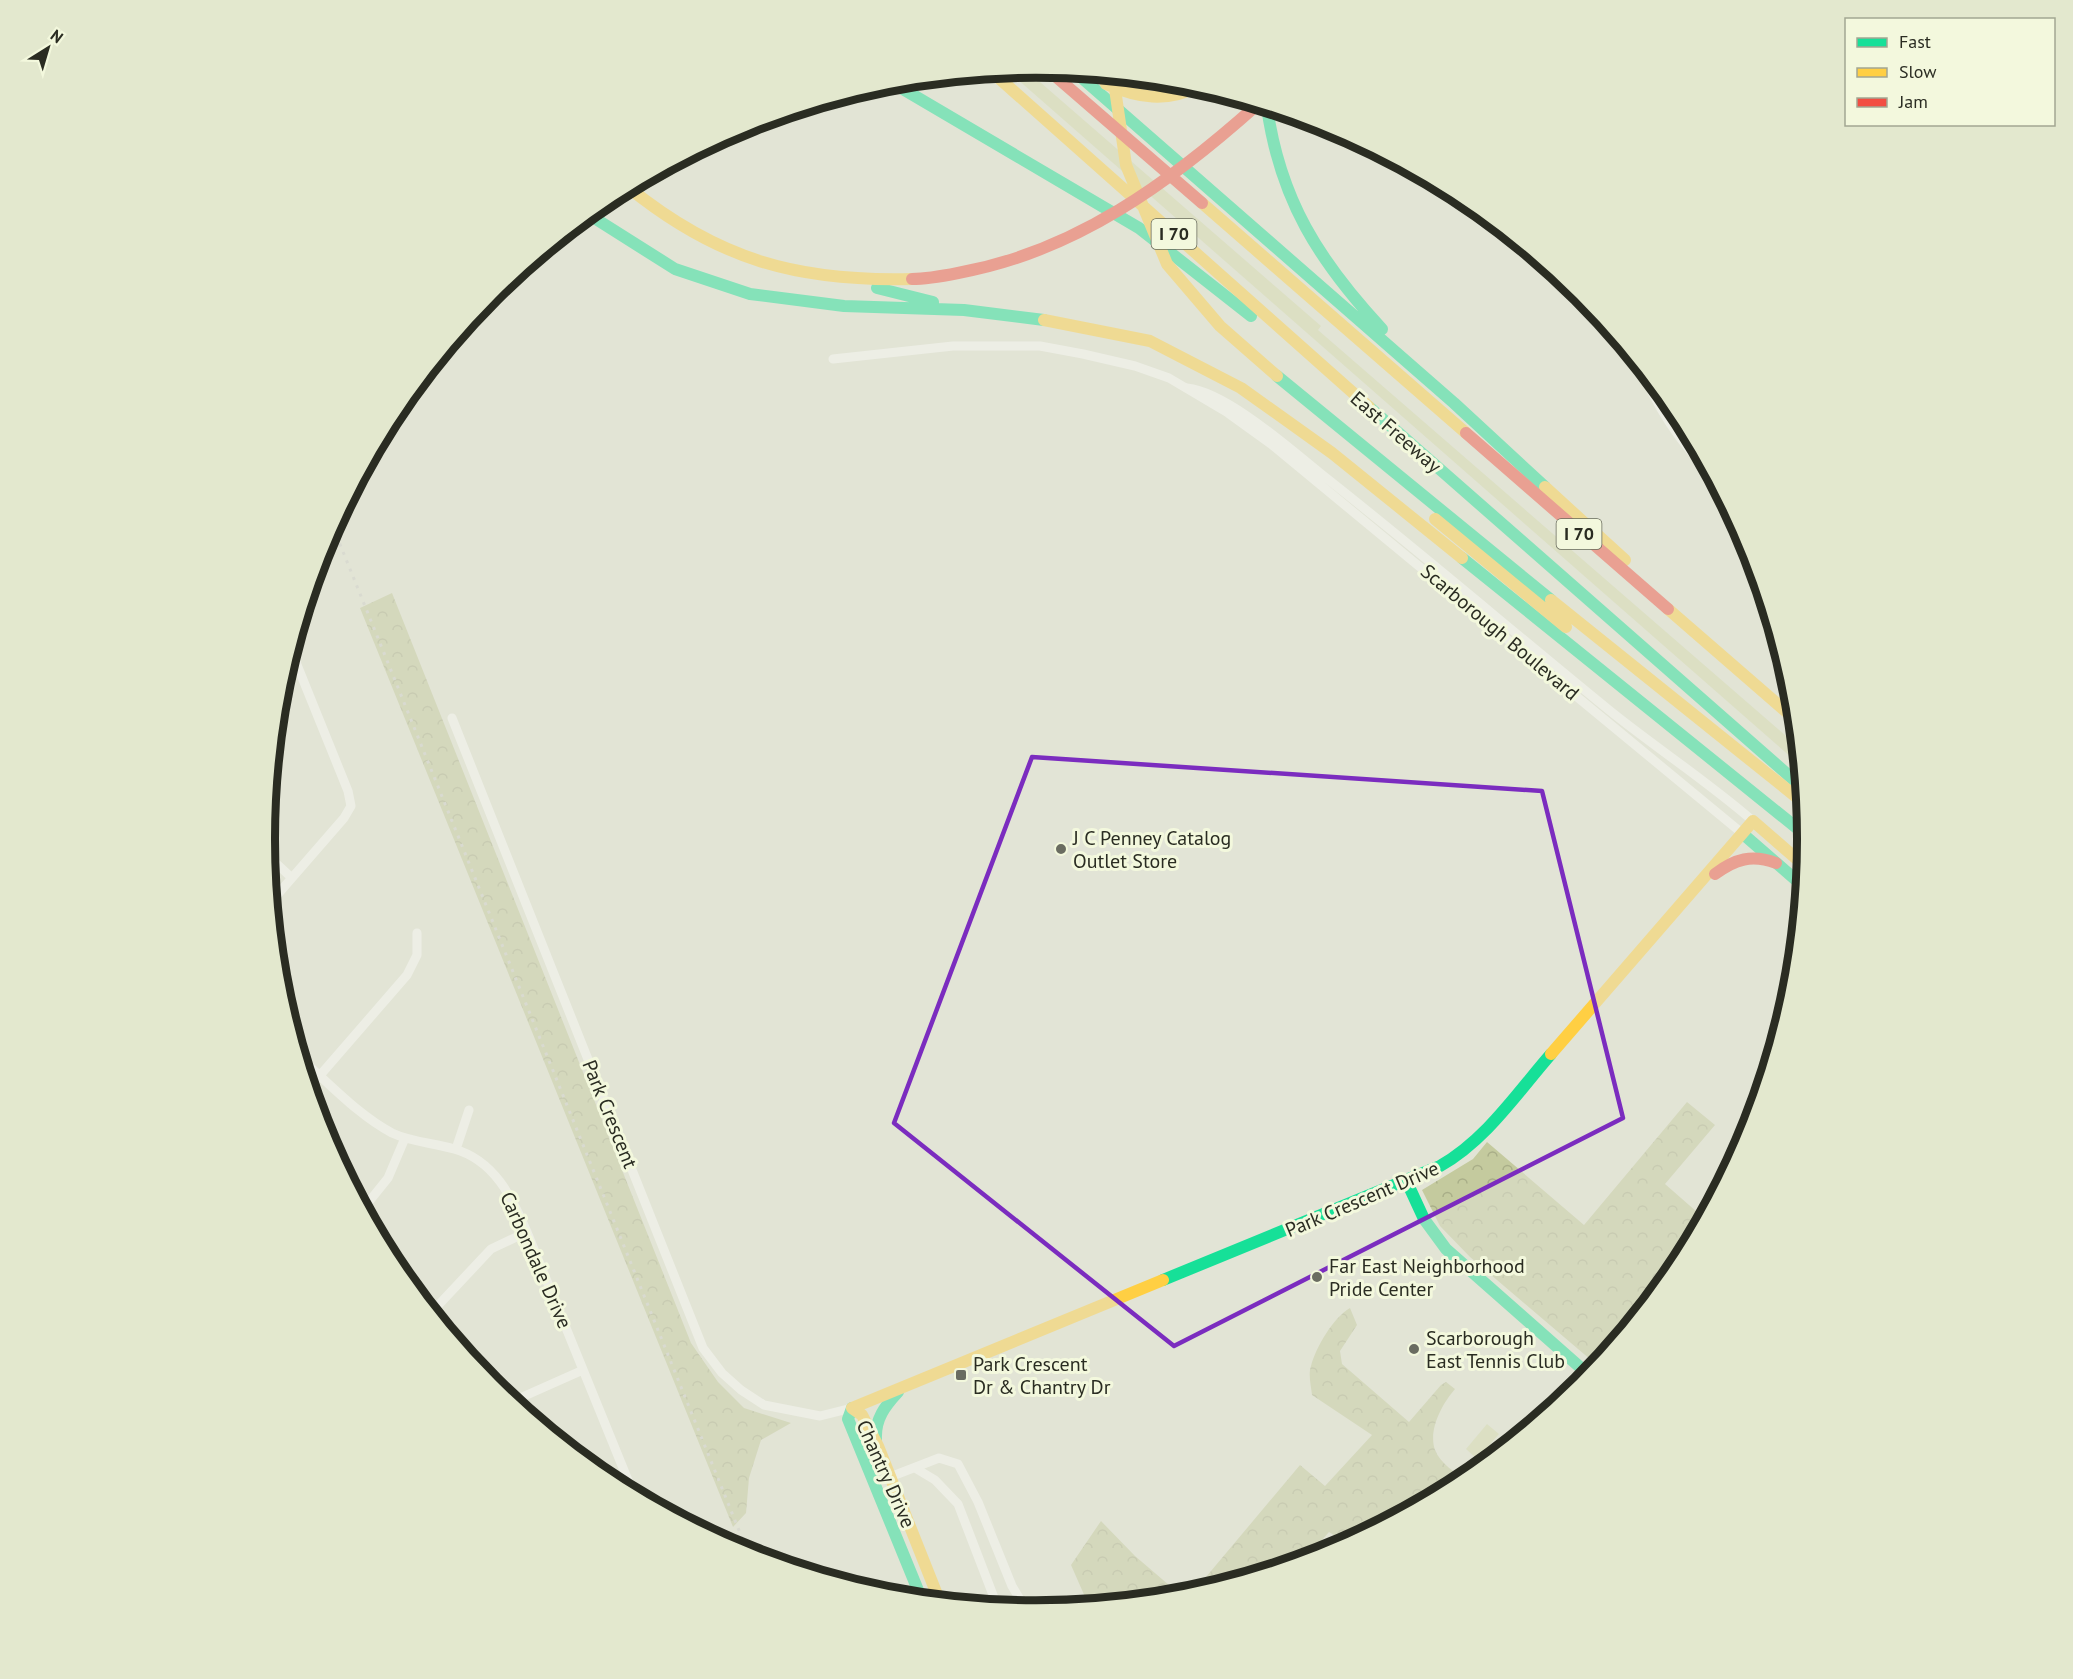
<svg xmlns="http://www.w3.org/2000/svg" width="2073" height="1679" font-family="'PT Sans',sans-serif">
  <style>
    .grass { fill: #d4daae }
    .forest { fill: url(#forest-crowns) }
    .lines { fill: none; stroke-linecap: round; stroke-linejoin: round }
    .street { stroke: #fbfbf9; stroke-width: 9 }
    .fast { stroke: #16e098; stroke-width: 12 }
    .slow { stroke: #ffcf43; stroke-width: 12 }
    .jam { stroke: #f24e42; stroke-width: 12 }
    .rail { stroke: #cecfca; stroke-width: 3; stroke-dasharray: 3 6; stroke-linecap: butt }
    .marked { fill: none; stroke: #7b2cbf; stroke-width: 4.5; stroke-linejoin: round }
    .poi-dot { fill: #6a6c61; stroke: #f3f8dd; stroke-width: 2 }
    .labels { text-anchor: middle; stroke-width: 6; stroke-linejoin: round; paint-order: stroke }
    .shield { fill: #f3f8dd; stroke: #66695a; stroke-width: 1.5 }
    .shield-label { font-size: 18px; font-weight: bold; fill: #2a2c22 }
    .street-label { font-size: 20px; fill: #2a2c22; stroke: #f3f8dd }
    .poi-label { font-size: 20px; fill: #2a2c22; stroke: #f3f8dd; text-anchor: start }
    .rim { fill: none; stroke: #2a2c22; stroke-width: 8 }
  </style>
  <defs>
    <pattern id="forest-crowns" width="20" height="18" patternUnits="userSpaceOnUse" patternTransform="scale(1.5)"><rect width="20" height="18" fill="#c4ca9e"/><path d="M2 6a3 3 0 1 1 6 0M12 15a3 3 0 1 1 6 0" fill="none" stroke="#a9ae88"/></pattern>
  </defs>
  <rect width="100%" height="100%" fill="#e2e4d6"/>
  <path class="grass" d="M1025 69 1321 326 1318 330 1800 748 1801 766 1007 70Z
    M1487 1424 1499 1434 1477 1459 1466 1449Z"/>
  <path class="forest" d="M392 593 691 1343 718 1382 744 1408 791 1423 761 1440 749 1478 746 1513 733 1527 360 608Z
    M1687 1102 1715 1125 1665 1184 1705 1219 1678 1269 1598 1366 1470 1257 1440 1226 1422 1190 1473 1159 1487 1142 1584 1225Z
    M1350 1308 1357 1325 1340 1351 1342 1364 1409 1422 1441 1385 1446 1382 1455 1389C1442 1404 1428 1430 1435 1450 1440 1463 1456 1473 1466 1481L1348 1544 1329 1532 1304 1561 1190 1596 1300 1465 1325 1486 1372 1435 1312 1395C1311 1386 1308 1374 1311 1366 1316 1347 1333 1318 1350 1308Z
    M1101 1521 1135 1556 1183 1597 1089 1606 1071 1565Z"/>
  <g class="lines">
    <path class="street" d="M1473 203C1474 223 1487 227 1504 229
      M833 359 953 346H1040L1083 354 1135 366 1169 378 1228 413 1271 444 1743 834
      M1640 364C1656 408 1682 445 1715 478
      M1187 388C1226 392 1289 448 1320 473 1418 550 1512 631 1609 710 1656 748 1707 781 1753 821
      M452 718 703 1348 722 1373 741 1390 764 1405 820 1416 852 1408
      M266 854 292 878
      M271 902 344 818 351 806 348 791 291 650
      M300 1058C329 1083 358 1115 392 1133 411 1142 434 1143 454 1149 494 1160 512 1197 527 1232L634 1495
      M309 1088 407 975 417 955V933
      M456 1149 469 1110
      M363 1209 388 1178 405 1138
      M431 1313 491 1249 527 1232
      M511 1402 583 1370
      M915 1468 935 1480 958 1504 998 1608
      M890 1477 939 1458 958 1464 978 1502 1012 1586 1027 1611"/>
    <path class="fast" d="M1074 71 1454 403 1545 487
      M891 82 1139 228 1251 316
      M1267 107C1280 200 1319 261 1382 329
      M588 214 675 269 750 294 844 306 964 310 1044 320
      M877 288 933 302
      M1277 376 1551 600
      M1369 407 1803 788
      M1462 558 1808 837
      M1743 834 1804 887
      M1406 1180 1424 1219 1446 1249 1590 1376
      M1163 1280 1440 1166C1486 1140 1517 1093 1551 1054
      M852 1408 848 1419 922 1600
      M876 1439C875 1419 885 1406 898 1392"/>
    <path class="slow" d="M992 72 1369 407
      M1113 75 1126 165 1167 264 1220 326 1277 376
      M1106 84C1138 98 1167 103 1199 86
      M628 187C718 260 798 282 912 279
      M1202 203 1466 433
      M1044 320 1150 341 1241 388 1332 453 1462 558
      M1545 487 1625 560
      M1435 519 1566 627
      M1551 600 1805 804
      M1668 609 1797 721
      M1551 1054 1753 821 1806 867
      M852 1408 1163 1280
      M852 1408 862 1415 878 1446 940 1602"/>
    <path class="jam" d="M1046 68 1202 203
      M912 279C928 279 943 276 958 273 1075 252 1171 182 1258 104
      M1466 433 1668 609
      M1715 874C1735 859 1752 854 1776 863"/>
    <path class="rail" d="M333 527 749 1555"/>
  </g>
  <path d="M0 0H2073V1679H0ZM1032 757 1542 791 1623 1118 1174 1346 894 1123Z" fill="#e2e4d6" fill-opacity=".55" fill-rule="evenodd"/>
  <path class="marked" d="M1032 757 1542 791 1623 1118 1174 1346 894 1123Z"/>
  <g class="poi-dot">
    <circle cx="1061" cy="849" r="6"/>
    <circle cx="1317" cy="1277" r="6"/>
    <circle cx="1414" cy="1349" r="6"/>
    <rect x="955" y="1369" width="12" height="12" rx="3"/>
  </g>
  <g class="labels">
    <g class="shield">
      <rect x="1151.5" y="219" width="45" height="30" rx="4.5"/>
      <rect x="1556.5" y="519" width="45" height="30" rx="4.5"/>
    </g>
    <g class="shield-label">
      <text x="1174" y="240">I 70</text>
      <text x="1579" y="540">I 70</text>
    </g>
    <g class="street-label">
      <text transform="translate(1396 432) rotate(41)" y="7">East Freeway</text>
      <text transform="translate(1500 632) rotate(40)" y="7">Scarborough Boulevard</text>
      <text transform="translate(610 1114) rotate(68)" y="7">Park Crescent</text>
      <text transform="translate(1362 1199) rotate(-23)" y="7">Park Crescent Drive</text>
      <text transform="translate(536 1260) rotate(66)" y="7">Carbondale Drive</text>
      <text transform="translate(886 1474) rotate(66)" y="7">Chantry Drive</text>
    </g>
    <g class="poi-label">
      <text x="1073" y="845">J C Penney Catalog<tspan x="1073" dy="23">Outlet Store</tspan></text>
      <text x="1329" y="1273">Far East Neighborhood<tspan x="1329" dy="23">Pride Center</tspan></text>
      <text x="1426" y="1345">Scarborough<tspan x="1426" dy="23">East Tennis Club</tspan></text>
      <text x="973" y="1371">Park Crescent<tspan x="973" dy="23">Dr &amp; Chantry Dr</tspan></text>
    </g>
  </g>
  <path d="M0 0H2073V1679H0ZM275 839a761 761 0 1 1 1522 0a761 761 0 1 1-1522 0Z" fill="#e3e8ce" fill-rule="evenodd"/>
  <path class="rim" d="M275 839a761 761 0 1 1 1522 0a761 761 0 1 1-1522 0Z"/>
  <rect x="1845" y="18" width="210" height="108" fill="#f3f8dd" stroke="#a3a692" stroke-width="1.5"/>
  <rect x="1857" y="38" width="30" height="9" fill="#16e098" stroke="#a3a692" stroke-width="1.5"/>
  <text x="1899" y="48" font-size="18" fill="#2a2c22">Fast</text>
  <rect x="1857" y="68" width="30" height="9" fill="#ffcf43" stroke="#a3a692" stroke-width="1.5"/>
  <text x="1899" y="78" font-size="18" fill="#2a2c22">Slow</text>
  <rect x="1857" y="98" width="30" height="9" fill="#f24e42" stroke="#a3a692" stroke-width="1.5"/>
  <text x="1899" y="108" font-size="18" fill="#2a2c22">Jam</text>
  <g transform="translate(48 48) rotate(37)" stroke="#f3f8dd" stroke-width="4.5" paint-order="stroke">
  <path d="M0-4.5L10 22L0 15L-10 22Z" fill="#2a2c22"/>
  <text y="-9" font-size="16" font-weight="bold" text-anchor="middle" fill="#2a2c22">N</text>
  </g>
</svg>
